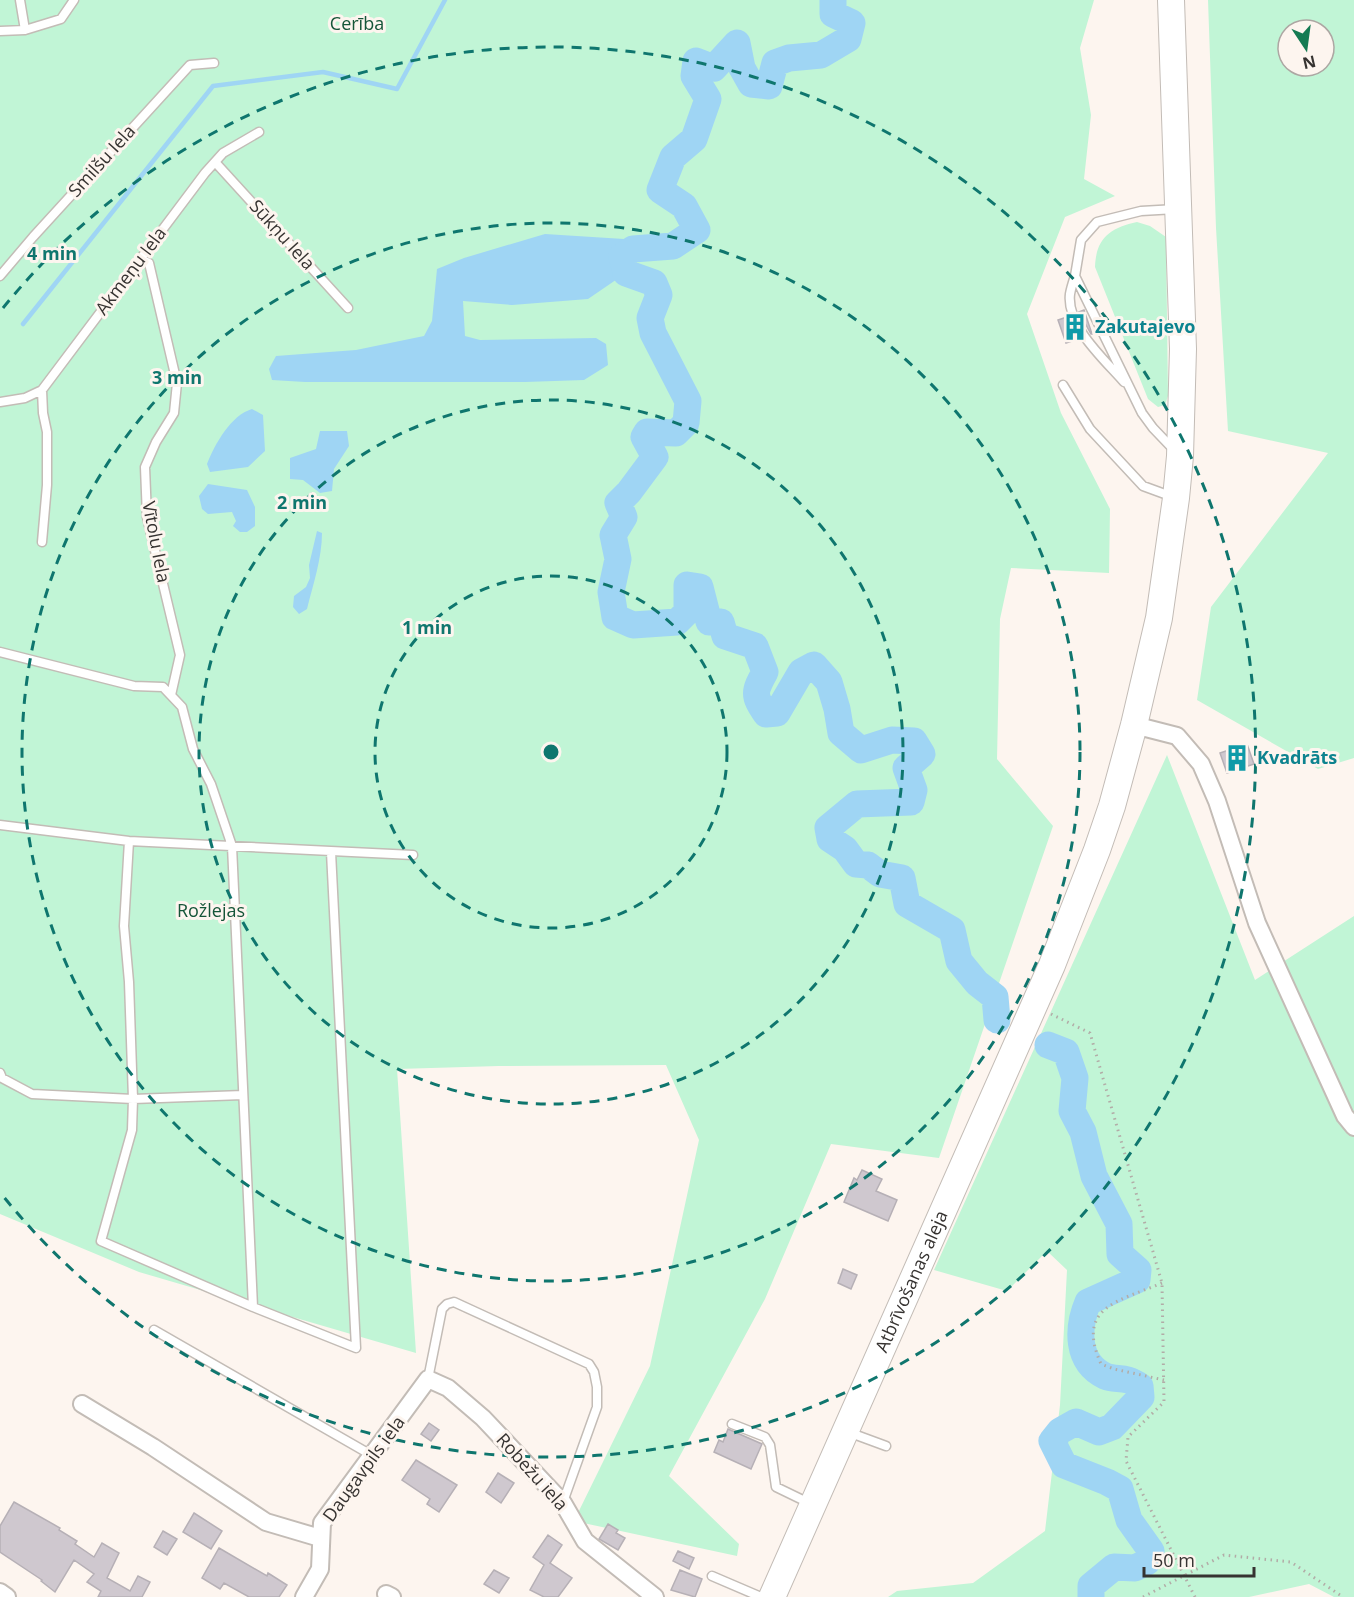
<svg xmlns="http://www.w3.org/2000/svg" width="1354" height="1597" font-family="'Open Sans',sans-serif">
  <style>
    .green { fill: #c1f5d6; fill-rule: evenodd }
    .water { fill: #9fd5f4 }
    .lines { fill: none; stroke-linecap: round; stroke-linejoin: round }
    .stream { stroke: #9fd5f4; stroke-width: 4.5 }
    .river { stroke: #9fd5f4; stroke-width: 27 }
    .building { fill: #cfc8cf; stroke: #b6b0b6; stroke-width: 1.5 }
    .lane-casing { stroke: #c3bcb6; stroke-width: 11 }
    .street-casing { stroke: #c3bcb6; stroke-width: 20 }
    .primary-casing { stroke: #c3bcb6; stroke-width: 28 }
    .path { stroke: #b2aca7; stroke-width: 3; stroke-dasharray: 1.5 4.5; stroke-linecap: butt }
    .lane { stroke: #fff; stroke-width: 8 }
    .street { stroke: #fff; stroke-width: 16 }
    .primary { stroke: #fff; stroke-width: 26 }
    .ring { fill: none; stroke: #0f766e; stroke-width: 3; stroke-dasharray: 10 8 }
    .labels { text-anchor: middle; stroke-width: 6; stroke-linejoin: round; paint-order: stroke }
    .park-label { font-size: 18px; fill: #155538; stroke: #fdf5ef }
    .street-label { font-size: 18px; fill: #363331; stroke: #fdf5ef }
    .culture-label { font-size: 18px; font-weight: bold; fill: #0d838f; stroke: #fdf5ef; text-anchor: start }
    .centre { fill: #0f766e; stroke: #fdf5ef; stroke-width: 3 }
    .ring-label { font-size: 18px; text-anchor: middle; font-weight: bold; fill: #0f766e; stroke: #fdf5ef; stroke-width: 6; stroke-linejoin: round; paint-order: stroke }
  </style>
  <rect width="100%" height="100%" fill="#fdf5ef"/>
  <path class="green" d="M0 0H1094L1080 48 1091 115 1084 179 1115 196 1065 217 1027 314 1061 413 1110 509 1109 573 1011 568 1000 619 997 759 1053 826 939 1158 831 1144 765 1299 669 1476 739 1544 737 1556 574 1521 650 1366 699 1140 666 1065 499 1066 397 1069 416 1353 139 1272 0 1214Z
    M1208 0H1354V758L1318 769 1197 700 1211 607 1328 453 1228 431 1216 228ZM1288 30H1324V66H1288Z
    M1137 222 1150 226 1166 237 1168 396 1165 405 1158 407 1148 399 1095 267C1096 238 1110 228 1137 222Z
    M1167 755 1255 980 1354 916V1597H1334L1309 1584 1249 1597H888L897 1591 973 1583 1045 1531 1060 1405 1067 1270 1047 1251 1007 1291 934 1270Z"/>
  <path class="water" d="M545 234 624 239 633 249 622 257 626 273 588 299 512 305 463 301 465 336 480 340 596 338 606 344 608 365 584 380 525 382H305L272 380 269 369 276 356 356 350 424 336 432 321 437 269 464 258Z
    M252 409 263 415 265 451 248 467 210 472 207 464C215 444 231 415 252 409Z
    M320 431H347L349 446 334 469 332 491 320 493 303 480 290 479V458L316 449Z
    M208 484 247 490 255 507V526L247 532H240L233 526 236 521 232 512 208 514 202 509 199 496Z
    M317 531 322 533C322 558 313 585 307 609L299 614 293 607 294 596 306 587 310 578 309 565Z"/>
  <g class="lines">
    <path class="stream" d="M23 324 213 86 323 72 397 89 445 0"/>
    <path class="river" d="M833 0V14L852 23 848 39 821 55 789 58 775 63 769 86 751 84 742 68 737 43 714 68 696 61 694 76 708 99 694 139 673 157 660 190 684 206 697 230 673 246 633 249 622 257 626 273 654 283 659 295 650 318 653 333 688 401 686 423 676 433 647 432 644 437 655 457 629 492 618 503 624 517 613 535 618 559 611 592 615 617 633 625 677 622 687 612V585L700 587 709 622H721L725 636 755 646 765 672C754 692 753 695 766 714L777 713 801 672 814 665 829 682 837 709 841 733 861 750 892 740 914 741 922 754 906 768 914 790 911 802 857 804 828 828 830 839 845 849 856 864 868 865 880 874 902 878 907 904 952 930 959 961 977 983 995 997 997 1020
      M1048 1045 1066 1052 1075 1078 1072 1111 1083 1132 1094 1176 1119 1224 1120 1254 1138 1270 1137 1280 1088 1302C1077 1328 1076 1362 1105 1376 1112 1379 1120 1378 1128 1380 1132 1381 1136 1384 1140 1386L1141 1397 1112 1427 1099 1432 1076 1422 1060 1431 1052 1441 1064 1465 1107 1482 1120 1489 1129 1520 1151 1551 1147 1562 1135 1568 1114 1567 1091 1586V1597"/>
  </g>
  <path class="building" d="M1084 310 1092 334H1091L1079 312Z
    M1067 317 1078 339 1066 343 1058 320Z
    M1247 744 1254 764 1227 773 1220 753Z
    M862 1170 882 1179 876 1191 897 1200 888 1221 844 1202 854 1178 857 1180Z
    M843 1269 857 1275 851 1289 838 1283Z
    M429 1423 439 1430 431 1441 421 1434Z
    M728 1429 762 1444 751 1469 714 1452 719 1440 723 1442Z
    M416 1460 457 1485 439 1512 427 1504 430 1499 402 1480Z
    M498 1473 514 1483 501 1503 486 1492Z
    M14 1502 60 1528 59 1530 77 1541 75 1544 94 1557 102 1543 119 1553 107 1578 130 1591 138 1576 150 1582 142 1597H98L101 1591 87 1582 94 1574 74 1560 55 1592 41 1581 42 1580 0 1552V1526Z
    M194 1513 222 1531 211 1549 183 1532Z
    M608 1524 618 1530 616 1533 625 1538 618 1550 599 1539Z
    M163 1531 177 1539 167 1555 154 1547Z
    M548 1535 562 1545 550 1563 572 1578 558 1597H544L530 1590 544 1565 533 1557Z
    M219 1548 267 1576 268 1573 287 1585 279 1597H249L224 1583 220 1589 202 1578Z
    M678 1551 694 1558 689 1569 673 1561Z
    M494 1570 509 1578 499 1593 484 1584Z
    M680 1570 702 1579 695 1597 671 1590Z"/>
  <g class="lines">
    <defs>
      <path id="lane" d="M20 0 25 30
        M0 31 25 30 61 19 74 0
        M215 162 348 308
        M140 259 149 263 177 383 174 413 156 442 145 467 147 517 180 655 171 695
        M0 276 33 237 190 65 214 63
        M1075 276C1073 282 1071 288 1070 294 1066 326 1105 360 1124 382
        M1063 385 1090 429 1143 486 1173 497
        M0 402 25 398 42 390 205 173 223 153 259 132
        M1175 451 1153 428 1142 413 1075 276 1081 240 1097 222 1141 211 1176 209
        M42 542 47 485V432L43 413 42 390
        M0 652 134 686 163 687 182 707 193 749 211 784 232 846 253 1307
        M0 825 129 841 413 855
        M129 841 124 926 129 982 133 1099 132 1130 101 1241 253 1307 356 1348 331 852
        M0 1073 2 1078 32 1094 133 1099 243 1095
        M154 1330 373 1456
        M428 1379 442 1309 447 1304 454 1302 589 1364 594 1372 597 1387V1407L563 1502
        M732 1424 765 1437 770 1445 776 1487 809 1503
        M848 1432 886 1446
        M712 1576 761 1597"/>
      <path id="street" d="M1134 725 1177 736 1201 764 1217 801 1257 923 1345 1116 1354 1127
        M82 1404 153 1447 266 1522 320 1538
        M0 1592 7 1597
        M386 1594 392 1597
        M304 1597 320 1569 322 1523 428 1379 448 1388 483 1418 563 1503 585 1541 655 1597"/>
      <g id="primary">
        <path id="s1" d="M772 1597 1052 965 1097 850 1112 806 1134 725 1159 618 1176 498 1180 456 1183 349 1171 0"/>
      </g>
    </defs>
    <use href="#lane" class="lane-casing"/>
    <use href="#street" class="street-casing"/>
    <use href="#primary" class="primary-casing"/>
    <path class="path" d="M1051 1014 1090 1033 1162 1283 1164 1402 1128 1437 1126 1461 1195 1597
      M1162 1283C1120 1301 1075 1306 1101 1364L1114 1369 1164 1380
      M1143 1597 1224 1555 1291 1562 1343 1597"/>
    <use href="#lane" class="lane"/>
    <use href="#street" class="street"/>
    <use href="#primary" class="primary"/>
  </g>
  <g class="ring">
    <circle cx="551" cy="752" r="176"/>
    <circle cx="551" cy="752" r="352"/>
    <circle cx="551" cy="752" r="529"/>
    <path d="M3 308A705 705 0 1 1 3 1196"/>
  </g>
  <defs>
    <symbol id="building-bare" viewBox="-9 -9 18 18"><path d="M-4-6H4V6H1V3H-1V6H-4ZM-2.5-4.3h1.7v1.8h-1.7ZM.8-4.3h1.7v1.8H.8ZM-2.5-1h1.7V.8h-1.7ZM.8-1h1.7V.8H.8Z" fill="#0f9aa8" stroke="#fdf5ef" stroke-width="2.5" paint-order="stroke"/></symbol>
  </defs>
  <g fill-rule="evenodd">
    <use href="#building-bare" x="1056" y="308" width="38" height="38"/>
    <use href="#building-bare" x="1218" y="739" width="38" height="38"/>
  </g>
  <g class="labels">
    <g class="park-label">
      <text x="357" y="30">Cerība</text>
      <text x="211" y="917">Rožlejas</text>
    </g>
    <g class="street-label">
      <text transform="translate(102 161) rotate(-48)" y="6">Smilšu Iela</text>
      <text transform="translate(282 235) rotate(48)" y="6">Sūkņu Iela</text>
      <text transform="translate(131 271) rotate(-53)" y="6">Akmeņu Iela</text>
      <text transform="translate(156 542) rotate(79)" y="6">Vītolu Iela</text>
      <text dy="6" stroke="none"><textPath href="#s1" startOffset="345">Atbrīvošanas aleja</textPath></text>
      <text transform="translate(364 1469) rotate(-54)" y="6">Daugavpils iela</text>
      <text transform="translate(532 1472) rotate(48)" y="6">Robežu iela</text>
    </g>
    <g class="culture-label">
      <text x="1095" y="333">Zakutajevo</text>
      <text x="1257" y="764">Kvadrāts</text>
    </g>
  </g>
  <circle cx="551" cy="752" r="9" class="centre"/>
  <g class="ring-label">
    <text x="52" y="260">4 min</text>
    <text x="177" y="384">3 min</text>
    <text x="302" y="509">2 min</text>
    <text x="427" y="634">1 min</text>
  </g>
  <g transform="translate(1306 48) rotate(167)"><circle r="28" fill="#fdf5ef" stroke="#ada7a3" stroke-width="1.5"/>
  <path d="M0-4.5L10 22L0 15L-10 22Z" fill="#157b53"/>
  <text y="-9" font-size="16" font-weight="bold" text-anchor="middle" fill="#363331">N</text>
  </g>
  <path d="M1144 1567v9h110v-9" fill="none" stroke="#363331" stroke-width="3"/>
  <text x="1153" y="1567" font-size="18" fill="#363331" stroke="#fdf5ef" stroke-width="4.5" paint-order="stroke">50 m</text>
</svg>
